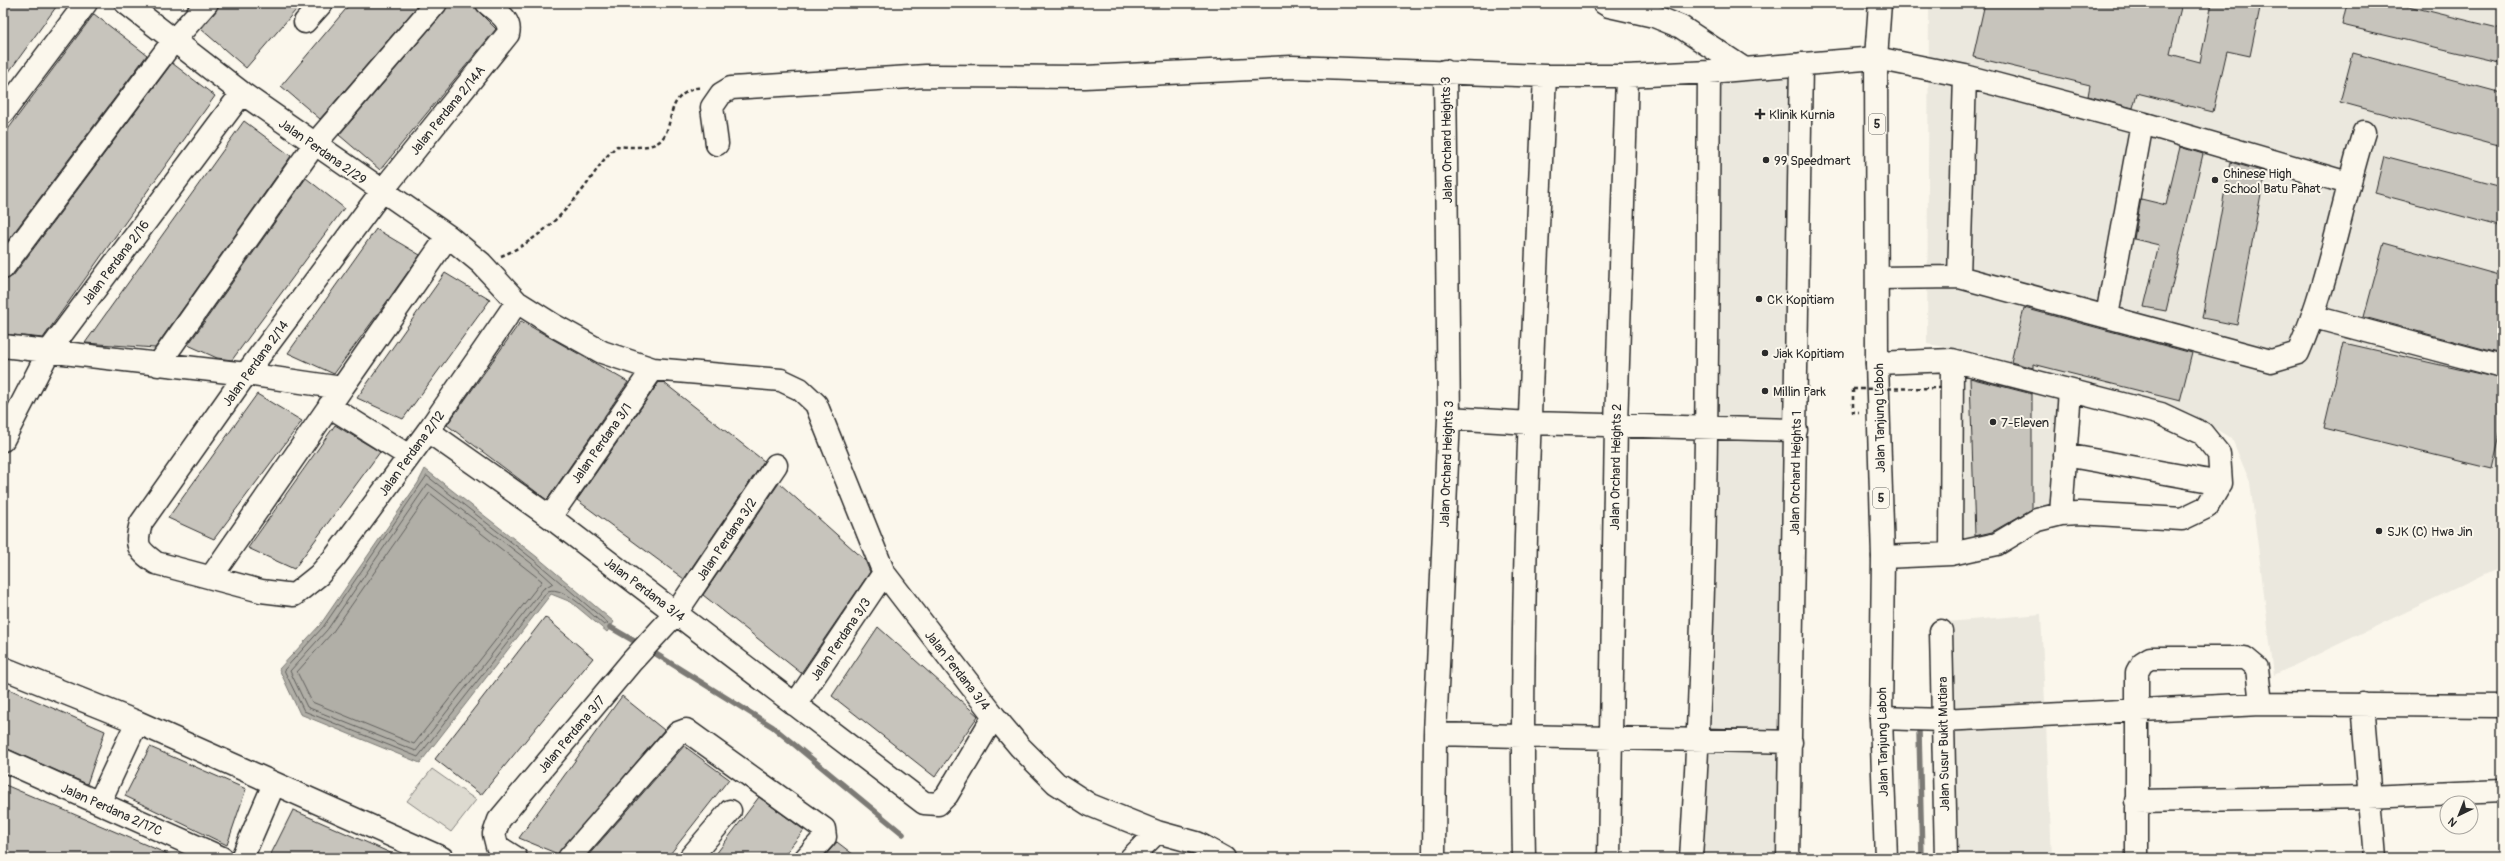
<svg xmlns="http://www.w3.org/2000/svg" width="2505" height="861" font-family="Pangolin,sans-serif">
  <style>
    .built { fill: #ebe8de }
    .green { fill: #dddad0; stroke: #84827e }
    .water { fill: #b1afa7; stroke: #7b7a75 }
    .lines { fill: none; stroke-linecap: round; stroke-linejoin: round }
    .shore { stroke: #61605d; stroke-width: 1 }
    .stream { stroke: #7b7a75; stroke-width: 5.5 }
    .building { fill: #c7c4bc; stroke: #2b2b2b }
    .minor-casing { stroke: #2b2b2b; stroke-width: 25 }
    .highway-casing { stroke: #2b2b2b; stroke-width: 25 }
    .path { stroke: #2b2b2b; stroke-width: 2.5; stroke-dasharray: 4 3; stroke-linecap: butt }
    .minor { stroke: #fbf7ec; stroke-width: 22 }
    .highway { stroke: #fbf7ec; stroke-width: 22 }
    .path-bridge { stroke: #2b2b2b; stroke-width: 2.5; stroke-dasharray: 4 3; stroke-linecap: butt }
    .poi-dot { fill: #2b2b2b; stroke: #fbf7ec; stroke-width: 1.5 }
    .labels { text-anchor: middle; stroke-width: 4; stroke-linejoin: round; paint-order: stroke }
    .shield { fill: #fbf7ec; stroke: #696865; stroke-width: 1 }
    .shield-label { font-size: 12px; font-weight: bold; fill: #2b2b2b }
    .street-label { font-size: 13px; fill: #2b2b2b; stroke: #fbf7ec }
    .poi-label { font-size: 13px; fill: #2b2b2b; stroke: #fbf7ec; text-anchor: start }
  </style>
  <rect width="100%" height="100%" fill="#fbf7ec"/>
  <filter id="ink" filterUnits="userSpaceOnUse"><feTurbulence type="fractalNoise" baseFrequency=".025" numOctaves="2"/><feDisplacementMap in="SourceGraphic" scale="8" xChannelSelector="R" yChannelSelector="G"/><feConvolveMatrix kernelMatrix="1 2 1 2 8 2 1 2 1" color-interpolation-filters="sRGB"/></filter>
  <g filter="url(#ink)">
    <path class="built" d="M1929 3H2502V566L2274 675 2250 482 2232 439 2190 413 1971 351 1927 344Z
      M1808 57 1794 858H1686L1705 66Z
      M1947 354 2066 385 2057 519 1948 559Z
      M2041 614 2052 858H1939L1935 623Z"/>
    <path class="green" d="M432 769 476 800 451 832 407 801Z"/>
    <path class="water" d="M425 469 537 557 614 622 607 632 571 602 551 594 420 763 300 714 279 669 320 625 418 483Z"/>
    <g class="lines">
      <path class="shore" d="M427 476 534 560 608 623 604 625C593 616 564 585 548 591L418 757 304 711 284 670 323 627Z
        M428 484 531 563 553 583 543 589 416 751 307 707 290 671 327 630Z
        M430 493 542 581 414 744 312 702 297 672 332 633Z"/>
      <path class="stream" d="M610 627 641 645
        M648 649 773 727 903 834
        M1919 731 1922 858"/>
    </g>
    <path class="building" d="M3 3H59L3 80Z
      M219 3H302L246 68 201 29 216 11Z
      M351 3H420L320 119 281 86Z
      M448 3H473L479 12 496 29 380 170 339 135 445 11Z
      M1985 3H2182L2170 54 2200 62 2212 3H2261L2250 56 2227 51 2213 112 2137 93 2133 108 2088 96 2090 85 1973 57Z
      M2347 3H2396L2502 29V63L2342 25Z
      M94 14 147 55 3 247V136Z
      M2353 53 2502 93V146L2340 102Z
      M172 63 215 96 43 338 3 334V280L13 276Z
      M244 121 291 156 155 348 85 343Z
      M2180 147 2203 154 2166 311 2144 307 2159 245 2134 239 2141 199 2166 205Z
      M2384 156 2502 187V227L2375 193Z
      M2230 162 2265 172 2237 325 2202 318Z
      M306 178 344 208 232 360 217 358 188 345Z
      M376 229 420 255 388 300 334 374 288 353Z
      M2384 243 2502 276V354L2364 317Z
      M445 273 490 300 403 419 357 398Z
      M2024 308 2192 353 2180 401 2033 364V368L2011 362Z
      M521 321 628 382 547 500 447 425Z
      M2344 343 2502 379V426L2492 469 2324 428Z
      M1970 378 2032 394V509L1992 532 1975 536Z
      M659 382H663L764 461 684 579 577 500Z
      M257 394 302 421 214 539 168 518Z
      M335 425 380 452 294 569 248 548Z
      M779 483 865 560 870 572 801 673 703 595Z
      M545 617 593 658 481 795 435 759Z
      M878 627 978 716 935 777 832 696Z
      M9 689 105 731 87 784 3 747V699Z
      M622 696 664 730 558 854 519 838Z
      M684 746 729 779 667 858H586Z
      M150 747 246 789 227 845 125 796Z
      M3 784 177 858H14L3 854Z
      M759 797 804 830 782 858H713Z
      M293 810 402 858H269Z
      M837 842 858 858H823Z"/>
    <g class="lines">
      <defs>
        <path id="minor" d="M126 3 242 93 448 236 481 263 517 302 555 326 602 352 653 369 781 380 800 389 816 404 884 573 994 716 947 795 938 804 924 803 550 517 428 431
          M487 3C497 12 512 20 508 34L382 191 246 374 141 523C135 546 137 549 156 563L261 591 294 595 319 575 335 557 428 431 517 302
          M1604 3 1609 6 1654 16 1681 27 1743 68
          M305 22 322 3
          M1965 76 2142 123
          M3 113 86 3
          M717 144 712 107 721 94 731 88 926 76 1085 77 1292 67 1545 76H1627L1709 72 1876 58 1965 76 1959 277
          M3 268 174 40 207 3
          M1878 278 1959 277 2271 361 2298 353C2329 283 2341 205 2364 132
          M2107 316 2142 123 2348 183
          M2314 317 2502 367
          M3 346 246 374 342 388 448 236
          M1877 363 1952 360 1951 554 1883 557
          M158 365 314 145 436 3
          M329 406 409 456
          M1449 418 1530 423 1796 430
          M3 440 49 351 242 93
          M2065 455 2221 483
          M2061 514 2070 391
          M550 517 653 369
          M1951 554 1997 544 2037 520 2061 514 2079 513 2182 519 2207 507 2221 483 2219 454 2202 433 2161 414 1952 360
          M211 577 342 388
          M1941 631 1946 858
          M3 668 137 722 442 858
          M2362 704 2375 858
          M795 705 884 573
          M994 716 1020 747 1056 783 1090 805 1157 832 1197 843 1224 858
          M1881 718 1942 720 2261 704 2502 706
          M1435 734 1791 742
          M3 760 222 858
          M2136 801 2368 797 2502 791
          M99 803 137 722
          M242 858 274 784
          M516 858 497 846 494 834 499 820 632 661 676 613 776 465
          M569 858 678 733 686 730 824 829 825 837 806 858
          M690 858 730 811
          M1131 858 1157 832
          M1434 858 1435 734 1449 418 1445 71
          M1524 858C1519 597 1533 336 1545 76
          M1609 858 1616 425 1627 76
          M1691 858C1708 596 1707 334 1709 72
          M1788 858 1801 64
          M2137 858V672L2142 663 2150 658H2245L2257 668 2261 704"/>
        <path id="highway" d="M1880 3 1876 58 1877 363 1883 557 1881 718 1886 858"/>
      </defs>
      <use href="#minor" class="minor-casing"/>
      <use href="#highway" class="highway-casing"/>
      <path class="path" d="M501 256C532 244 559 219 580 193 594 176 601 160 617 146 629 147 650 149 660 141 674 128 666 105 685 93 691 90 694 87 701 88
        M1853 389V412H1859"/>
      <use href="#minor" class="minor"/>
      <use href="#highway" class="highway"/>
      <path class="path-bridge" d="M1853 389 1943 388"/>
    </g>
  </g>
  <g class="poi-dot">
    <path d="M1758 108h4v4h4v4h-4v4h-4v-4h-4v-4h4z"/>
    <circle cx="1766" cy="160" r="4"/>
    <circle cx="2215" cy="180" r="4"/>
    <circle cx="1759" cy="299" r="4"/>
    <circle cx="1765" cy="353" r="4"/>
    <circle cx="1765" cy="391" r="4"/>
    <circle cx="1993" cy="422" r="4"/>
    <circle cx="2379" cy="531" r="4"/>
  </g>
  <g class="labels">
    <g class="shield">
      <rect x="1869" y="114" width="16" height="20" rx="3"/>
      <rect x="1873" y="488" width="16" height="20" rx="3"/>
    </g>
    <g class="shield-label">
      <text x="1877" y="128">5</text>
      <text x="1881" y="502">5</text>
    </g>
    <g class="street-label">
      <text transform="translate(447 110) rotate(-51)" y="5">Jalan Perdana 2/14A</text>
      <text transform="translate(1446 140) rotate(-91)" y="5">Jalan Orchard Heights 3</text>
      <text transform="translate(323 151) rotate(35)" y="5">Jalan Perdana 2/29</text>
      <text transform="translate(115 262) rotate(-53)" y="5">Jalan Perdana 2/16</text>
      <text transform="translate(255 363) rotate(-54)" y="5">Jalan Perdana 2/14</text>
      <text transform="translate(1879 418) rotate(-91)" y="5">Jalan Tanjung Laboh</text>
      <text transform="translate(601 443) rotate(-55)" y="5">Jalan Perdana 3/1</text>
      <text transform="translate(411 453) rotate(-54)" y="5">Jalan Perdana 2/12</text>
      <text transform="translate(1446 464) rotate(-88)" y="5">Jalan Orchard Heights 3</text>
      <text transform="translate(1615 467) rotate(-89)" y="5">Jalan Orchard Heights 2</text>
      <text transform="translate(1795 473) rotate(-89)" y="5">Jalan Orchard Heights 1</text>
      <text transform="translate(726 539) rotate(-56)" y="5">Jalan Perdana 3/2</text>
      <text transform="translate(645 589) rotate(37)" y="5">Jalan Perdana 3/4</text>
      <text transform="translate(840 639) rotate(-56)" y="5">Jalan Perdana 3/3</text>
      <text transform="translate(958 670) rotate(52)" y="5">Jalan Perdana 3/4</text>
      <text transform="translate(571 734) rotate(-50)" y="5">Jalan Perdana 3/7</text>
      <text transform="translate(1882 742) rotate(-91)" y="5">Jalan Tanjung Laboh</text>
      <text transform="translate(1943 744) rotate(-91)" y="5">Jalan Susur Bukit Mutiara</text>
      <text transform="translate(112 809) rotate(24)" y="5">Jalan Perdana 2/17C</text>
    </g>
    <g class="poi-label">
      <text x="1769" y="119">Klinik Kurnia</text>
      <text x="1774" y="165">99 Speedmart</text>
      <text x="2223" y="178">Chinese High<tspan x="2223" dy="15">School Batu Pahat</tspan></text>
      <text x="1767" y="304">CK Kopitiam</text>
      <text x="1773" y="358">Jiak Kopitiam</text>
      <text x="1773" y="396">Millin Park</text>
      <text x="2001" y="427">7-Eleven</text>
      <text x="2387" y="536">SJK (C) Hwa Jin</text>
    </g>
  </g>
  <rect width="2505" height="861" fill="none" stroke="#fbf7ec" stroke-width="16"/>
  <rect x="8" y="8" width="2489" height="845" fill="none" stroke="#2b2b2b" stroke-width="1.5" filter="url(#ink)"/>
  <g transform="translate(2459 815) rotate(223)"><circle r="19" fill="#fbf7ec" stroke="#a8a59f"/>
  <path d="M0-3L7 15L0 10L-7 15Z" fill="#2b2b2b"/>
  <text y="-6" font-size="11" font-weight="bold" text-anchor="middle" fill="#2b2b2b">N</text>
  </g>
</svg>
